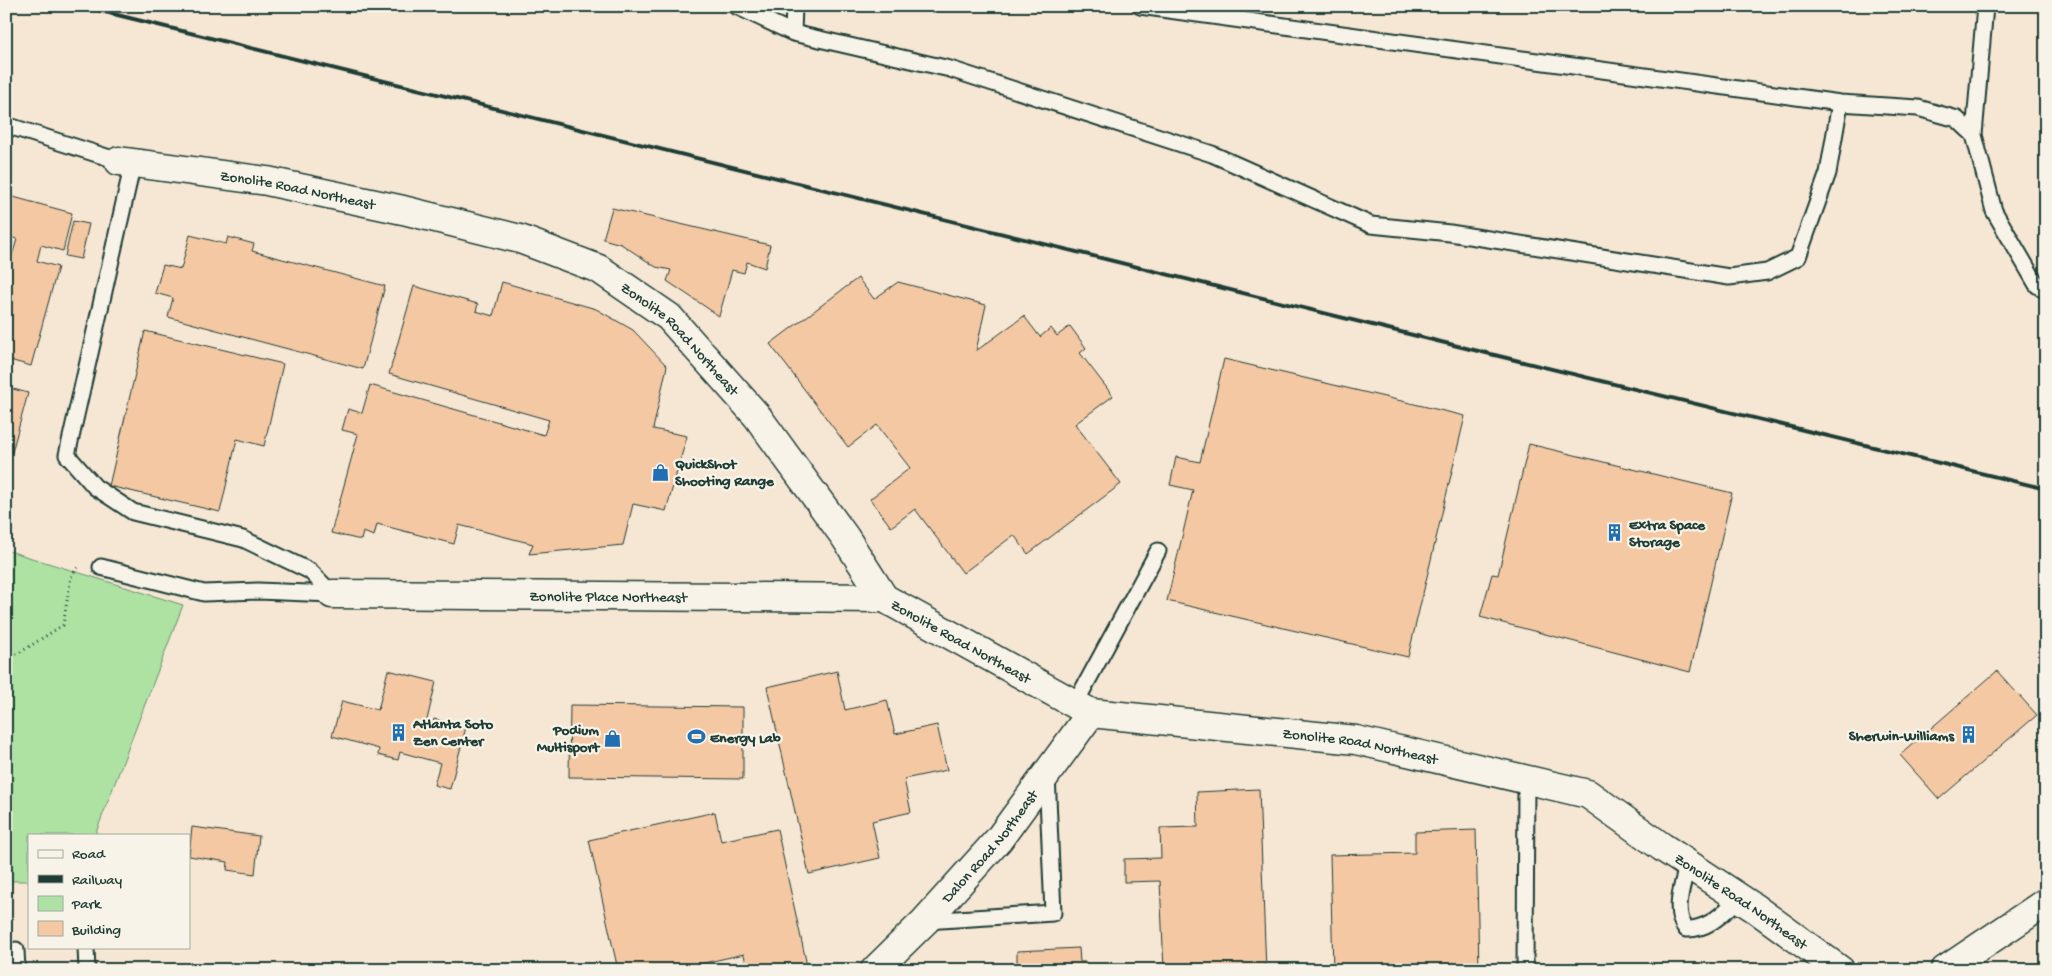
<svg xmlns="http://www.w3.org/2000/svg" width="2052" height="976" font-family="'Gochi Hand',sans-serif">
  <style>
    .built { fill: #f6e6d4 }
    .green { fill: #ade2a3; stroke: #66906c }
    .building { fill: #f5c8a4; stroke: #1f3d34 }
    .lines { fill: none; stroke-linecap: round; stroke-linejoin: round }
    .lane-casing { stroke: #1f3d34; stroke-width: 19 }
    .street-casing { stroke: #1f3d34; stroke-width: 31 }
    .secondary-casing { stroke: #1f3d34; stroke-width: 31 }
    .path { stroke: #1f3d34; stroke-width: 3; stroke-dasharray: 1 4; stroke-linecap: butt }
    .lane { stroke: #f7f3e8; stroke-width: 15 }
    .street { stroke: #f7f3e8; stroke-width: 28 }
    .secondary { stroke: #f7f3e8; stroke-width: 28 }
    .rail { stroke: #1f3d34; stroke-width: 4 }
    .labels { text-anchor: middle; stroke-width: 4.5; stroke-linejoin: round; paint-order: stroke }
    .street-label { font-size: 15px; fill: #1f3d34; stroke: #f7f3e8 }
    .poi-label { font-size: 15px; font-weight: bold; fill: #1f3d34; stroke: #f7f3e8; text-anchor: start }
  </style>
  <rect width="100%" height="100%" fill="#f7f3e8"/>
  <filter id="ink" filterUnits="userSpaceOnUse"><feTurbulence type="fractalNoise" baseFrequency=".02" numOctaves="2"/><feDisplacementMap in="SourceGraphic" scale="10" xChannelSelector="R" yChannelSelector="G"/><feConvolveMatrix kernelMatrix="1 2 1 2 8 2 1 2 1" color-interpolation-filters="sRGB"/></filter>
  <g filter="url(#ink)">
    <path class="built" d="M6 6H75L89 10V6H2046V970H6V881H29V947H189V835H95L183 605 6 550Z"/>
    <path class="green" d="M6 550 183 605 95 835H29V881H6Z"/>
    <path class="building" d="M6 195 72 213 63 251 41 245 37 261 58 267 31 366 6 359V254L12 256 17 239 6 236Z
      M612 208 770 245 765 268 747 262 744 273 732 270 719 316 667 281 671 270 656 267 621 244 603 239Z
      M73 221 89 224 81 259 65 256Z
      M190 235 226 244 228 237 254 244 252 251 385 286 363 369 168 317 173 298 155 293 163 265 181 269Z
      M858 278 874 299 898 282 986 305 976 351 1024 316 1040 337 1051 328 1057 336 1070 326 1086 348 1080 353 1113 396 1075 424 1121 484 1028 554 1014 535 963 573 915 509 891 527 870 499 910 468 877 425 848 447 770 344Z
      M502 282 596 309 633 330 667 366 653 429 687 436 666 511 633 504 623 545 529 554 533 544 459 525 454 544 377 524 374 536 363 532 361 540 331 533 358 434 342 430 348 409 362 413 370 385 544 435 549 420 389 374 414 286 478 304 476 311 493 316Z
      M145 331 283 364 264 446 237 439 220 512 109 486Z
      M1224 359 1465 416 1408 657 1167 601 1193 490 1170 485 1176 457 1200 462Z
      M6 387 28 393 12 452 6 451Z
      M1529 444 1732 493 1690 672 1480 617 1492 574 1498 575Z
      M388 670 436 682 426 724 432 726 434 719 466 727 450 789 434 785 440 763 400 752 398 760 378 755 379 749 332 736 342 701 378 710Z
      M837 671 845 710 887 700 895 734 937 725 947 770 904 779 911 812 872 821 880 858 809 874 767 687Z
      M1997 671 2037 715 1939 799 1900 755Z
      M570 705 743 707V779L569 777Z
      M1259 789 1266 970H1164L1160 881 1124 882V859L1161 858 1160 828 1198 827 1197 792Z
      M715 812 721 841 777 829 808 970H747L744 954 673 970H618L589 840Z
      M192 827 259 836 255 874 227 870 228 862 189 856Z
      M1476 830 1479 970H1333L1330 855 1415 853V832Z
      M1079 948 1080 962H1086V970H1017V951Z"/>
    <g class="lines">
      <defs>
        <path id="lane" d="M736 6 793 33 950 69 1212 154 1371 225 1450 233 1729 277 1767 272 1798 257 1828 173 1840 103 1918 108 1957 119 1974 135
          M1140 6 1840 103
          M1985 6 1974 135 1994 211 2037 285 2046 291
          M793 33 794 6
          M6 125 119 161
          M133 163 67 455 95 487 133 512 243 539 310 571 332 594
          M101 567 204 593 258 591 332 594
          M1075 704 1158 551
          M1688 863C1683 883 1672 912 1686 929 1709 930 1724 912 1740 898
          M925 921 1053 913 1047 774
          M86 947 87 970
          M16 950 17 970
          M1525 970 1526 780"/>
        <g id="street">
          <path id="s1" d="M119 161 267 181 403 210 520 239 599 269 669 317 757 416 845 537 884 598 1091 713 1356 740 1588 794 1662 847 1756 909 1840 970"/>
          <path id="s2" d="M332 594 884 598"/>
          <path id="s3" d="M875 970 925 921 999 839 1091 713"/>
        </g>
        <path id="secondary" d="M1945 970 2046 902"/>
      </defs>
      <use href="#lane" class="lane-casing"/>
      <use href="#street" class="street-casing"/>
      <use href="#secondary" class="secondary-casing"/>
      <path class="path" d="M6 657 19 653 63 625 71 577 78 567"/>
      <use href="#lane" class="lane"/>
      <use href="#street" class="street"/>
      <use href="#secondary" class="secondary"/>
      <path class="rail" d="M81 6 1437 341 2046 489"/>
    </g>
  </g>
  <defs>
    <symbol id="shop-bare" viewBox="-9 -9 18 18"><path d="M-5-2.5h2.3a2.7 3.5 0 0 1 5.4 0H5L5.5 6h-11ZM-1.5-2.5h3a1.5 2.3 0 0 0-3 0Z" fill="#1f6fb2" stroke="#f7f3e8" stroke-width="2.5" paint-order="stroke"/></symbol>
    <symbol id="building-bare" viewBox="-9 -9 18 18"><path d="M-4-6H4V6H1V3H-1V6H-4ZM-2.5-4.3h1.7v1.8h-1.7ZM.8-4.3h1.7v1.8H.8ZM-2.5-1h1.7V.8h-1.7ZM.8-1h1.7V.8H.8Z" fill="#1f6fb2" stroke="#f7f3e8" stroke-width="2.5" paint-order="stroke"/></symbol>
    <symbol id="stadium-bare" viewBox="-9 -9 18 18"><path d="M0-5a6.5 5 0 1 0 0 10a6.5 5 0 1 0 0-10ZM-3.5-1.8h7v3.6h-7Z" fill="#1f6fb2" stroke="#f7f3e8" stroke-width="2.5" paint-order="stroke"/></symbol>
  </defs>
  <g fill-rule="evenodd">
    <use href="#shop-bare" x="648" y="460" width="25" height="25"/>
    <use href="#building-bare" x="1602" y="520" width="25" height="25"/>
    <use href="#building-bare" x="386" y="720" width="25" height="25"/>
    <use href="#building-bare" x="1956" y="722" width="25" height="25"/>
    <use href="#stadium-bare" x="684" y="724" width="25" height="25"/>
    <use href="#shop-bare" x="600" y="726" width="25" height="25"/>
  </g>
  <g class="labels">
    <g class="street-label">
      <text dy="5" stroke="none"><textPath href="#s1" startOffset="181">Zonolite Road Northeast</textPath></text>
      <text dy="5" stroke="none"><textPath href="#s1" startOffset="601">Zonolite Road Northeast</textPath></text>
      <text dy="5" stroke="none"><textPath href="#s2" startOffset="276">Zonolite Place Northeast</textPath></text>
      <text dy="5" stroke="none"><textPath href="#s1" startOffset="1021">Zonolite Road Northeast</textPath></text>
      <text dy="5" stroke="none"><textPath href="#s1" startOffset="1441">Zonolite Road Northeast</textPath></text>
      <text dy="5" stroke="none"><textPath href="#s3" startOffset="169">Dalon Road Northeast</textPath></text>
      <text dy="5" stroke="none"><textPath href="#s1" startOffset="1861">Zonolite Road Northeast</textPath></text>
    </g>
    <g class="poi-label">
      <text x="675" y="468">QuickShot<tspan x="675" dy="17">Shooting Range</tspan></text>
      <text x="1629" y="529">Extra Space<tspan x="1629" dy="17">Storage</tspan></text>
      <text x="413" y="728">Atlanta Soto<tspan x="413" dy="17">Zen Center</tspan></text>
      <text x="599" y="734" text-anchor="end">Podium<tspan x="599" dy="17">Multisport</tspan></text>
      <text x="1954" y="740" text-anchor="end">Sherwin-Williams</text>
      <text x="710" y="742">Energy Lab</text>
    </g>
  </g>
  <rect width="2052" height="976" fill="none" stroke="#f7f3e8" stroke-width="25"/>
  <rect x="12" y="12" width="2027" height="951" fill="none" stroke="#1f3d34" stroke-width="2" filter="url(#ink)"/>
  <rect x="28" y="834" width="162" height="115" fill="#f7f3e8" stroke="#a1aaa0"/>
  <rect x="38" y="850" width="25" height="8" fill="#f7f3e8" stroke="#a1aaa0"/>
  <text x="72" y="858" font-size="15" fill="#1f3d34">Road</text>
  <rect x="38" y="875" width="25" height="8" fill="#1f3d34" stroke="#a1aaa0"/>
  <text x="72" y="884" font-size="15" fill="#1f3d34">Railway</text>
  <rect x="38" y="896" width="25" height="15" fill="#ade2a3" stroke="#a1aaa0"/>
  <text x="72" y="908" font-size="15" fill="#1f3d34">Park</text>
  <rect x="38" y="921" width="25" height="15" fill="#f5c8a4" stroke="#a1aaa0"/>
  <text x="72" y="934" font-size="15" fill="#1f3d34">Building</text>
</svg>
